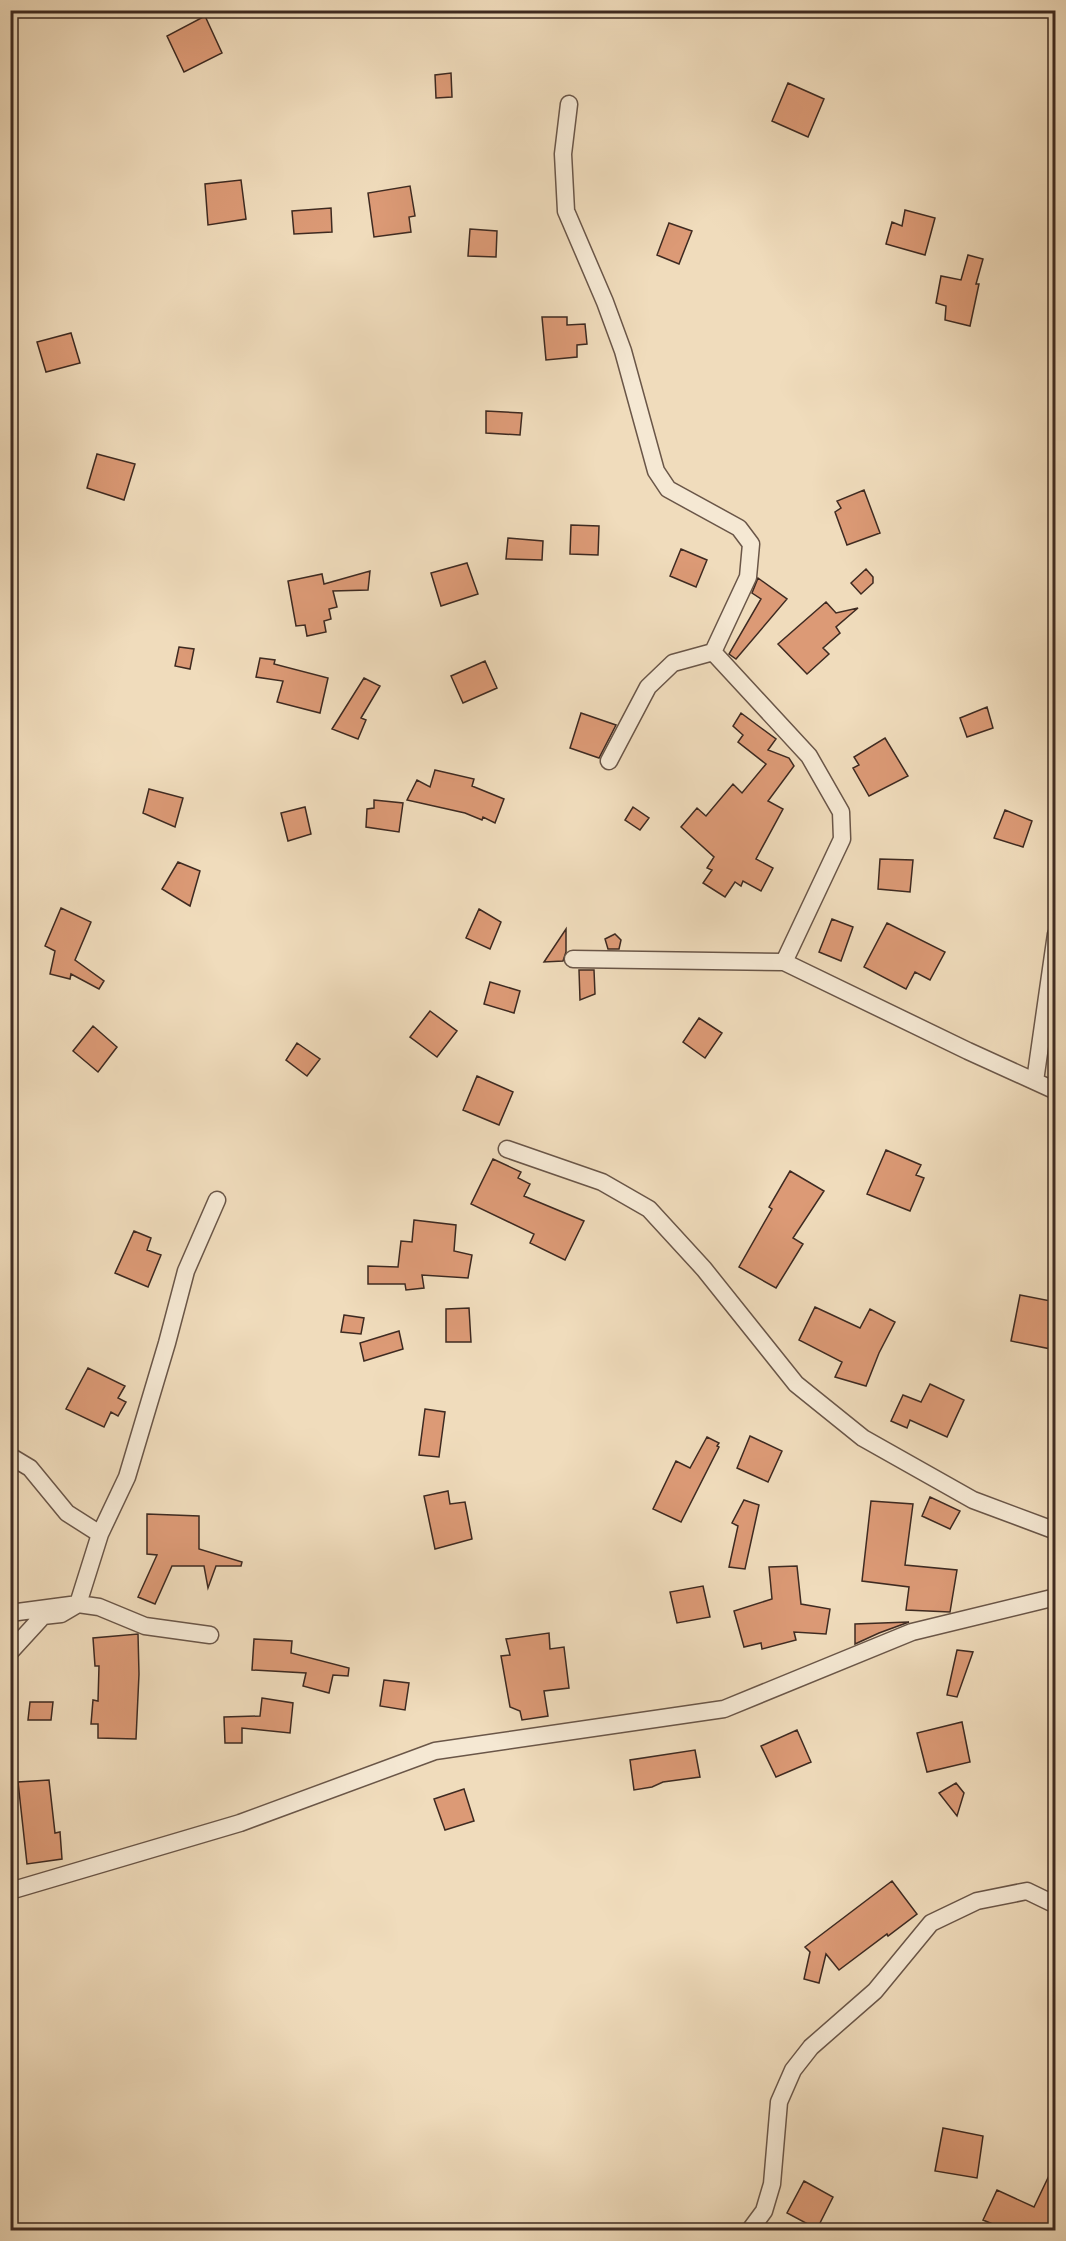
<svg xmlns="http://www.w3.org/2000/svg" width="1066" height="2241" font-family="'IM FELL Double Pica',serif">
  <style>
    .building { fill: #dc9a76; stroke: #3e2a21; stroke-width: 1.5 }
    .lines { fill: none; stroke-linecap: round; stroke-linejoin: round }
    .street-casing { stroke: #6a5648; stroke-width: 19 }
    .street { stroke: #f5e8d3; stroke-width: 16 }
  </style>
  <rect width="100%" height="100%" fill="#f0dcbc"/>
  <filter id="stains"><feTurbulence type="fractalNoise" baseFrequency=".00333" numOctaves="4"/><feColorMatrix values="0 0 0 0 .2 0 0 0 0 .09 0 0 0 0 .02 0 0 0 .5 -.17"/></filter>
  <radialGradient id="worn" r=".72"><stop offset=".6" stop-color="#630" stop-opacity="0"/><stop offset="1" stop-color="#630" stop-opacity=".3"/></radialGradient>
  <path class="building" d="M205 16 222 53 184 72 167 36Z
    M451 73 452 97 436 98 435 75Z
    M788 83 824 99 808 137 772 121Z
    M241 180 246 219 208 225 205 184Z
    M410 186 415 216 409 217 411 232 374 237 368 193Z
    M331 208 332 232 294 234 292 211Z
    M905 210 935 218 925 255 886 244 892 222 902 226Z
    M669 223 692 231 679 264 657 255Z
    M470 229 497 231 496 257 468 256Z
    M968 255 983 259 976 284H979L970 326 945 320 946 306 936 303 941 276 961 280Z
    M542 317H567V325L585 324 587 344 577 345V357L546 360Z
    M71 333 80 363 46 372 37 342Z
    M486 411 522 413 520 435 486 433Z
    M97 454 135 464 124 500 87 488Z
    M864 490 880 533 847 545 835 512 841 508 837 501Z
    M571 525 599 526 598 555 570 554Z
    M508 538 543 541 542 560 506 559Z
    M681 549 707 560 696 587 670 576Z
    M467 563 478 594 441 606 431 573Z
    M866 569 873 577V583L861 594 851 583Z
    M370 571 368 590 333 591 337 607 329 609 331 619 324 621 326 632 307 636 305 625 296 626 288 581 322 574 324 584Z
    M758 578 787 599 736 659 729 654 761 599 752 593Z
    M826 602 836 613 858 608 836 627 840 633 823 648 829 654 807 674 778 644Z
    M179 647 194 649 190 669 175 666Z
    M260 658 275 660 274 664 328 678 320 713 277 702 283 681 256 677Z
    M485 661 497 688 463 703 451 676Z
    M364 678 380 686 361 718 366 720 358 739 332 729Z
    M987 707 993 728 967 737 960 718Z
    M581 713 616 725 599 758 570 748Z
    M741 713 776 739 768 750 789 758 794 766 768 801 783 809 756 859 773 868 761 891 743 881 741 886 735 882 725 897 703 883 712 870 707 868 714 857 681 827 697 808 706 816 733 784 742 793 766 764 738 742 743 735 733 726Z
    M885 738 908 776 869 796 853 768 859 765 854 757Z
    M435 770 474 779 472 786 504 799 495 823 483 817 482 820 465 813 407 800 417 780 430 787Z
    M149 789 183 798 175 827 143 813Z
    M374 800 403 803 399 832 366 827 367 809 374 808Z
    M305 807 311 834 288 841 281 813Z
    M633 807 649 818 640 830 625 820Z
    M1005 810 1032 821 1023 847 994 838Z
    M880 859 913 860 910 892 878 889Z
    M178 862 200 871 190 906 162 889Z
    M61 908 91 922 75 960 104 981 99 989 71 974 70 979 50 974 55 951 45 946Z
    M479 909 501 922 490 949 466 938Z
    M832 919 853 927 841 961 819 952Z
    M887 923 945 952 930 980 915 972 906 989 864 967Z
    M566 929V952L563 961 544 962Z
    M615 934 621 940 619 949H608L605 939Z
    M579 970H594L595 994 580 1000Z
    M490 982 520 991 514 1013 484 1004Z
    M430 1011 457 1031 437 1057 410 1037Z
    M699 1018 722 1033 705 1058 683 1042Z
    M93 1026 117 1047 98 1072 73 1051Z
    M297 1043 320 1059 307 1076 286 1060Z
    M477 1076 513 1092 499 1125 463 1110Z
    M886 1150 921 1165 916 1175 924 1178 910 1211 867 1194Z
    M493 1159 521 1172 518 1178 530 1184 524 1196 584 1221 565 1260 530 1243 534 1234 471 1204Z
    M790 1171 824 1191 793 1238 803 1244 776 1288 739 1267 772 1209 769 1207Z
    M414 1220 456 1225 454 1251 472 1255 468 1278 422 1275 424 1288 406 1290 405 1284H368V1266L398 1267 401 1241 412 1242Z
    M134 1231 151 1238 147 1250 161 1255 148 1287 115 1273Z
    M1020 1295 1056 1302V1328L1051 1349 1011 1341Z
    M815 1307 860 1328 870 1309 895 1322 879 1353 866 1386 835 1377 842 1362 799 1340Z
    M469 1308 471 1342H446V1309Z
    M344 1315 364 1318 361 1334 341 1332Z
    M399 1331 403 1349 364 1361 360 1343Z
    M88 1368 125 1386 118 1398 126 1402 118 1416 111 1412 104 1427 66 1409Z
    M930 1384 964 1400 947 1437 910 1420 907 1428 891 1421 903 1395 921 1402Z
    M425 1409 445 1412 439 1457 419 1455Z
    M750 1436 782 1451 768 1482 737 1468Z
    M707 1437 719 1443 717 1446 719 1447 681 1522 653 1509 676 1461 690 1468Z
    M448 1491 450 1504 465 1502 472 1539 435 1549 424 1496Z
    M930 1497 960 1511 950 1529 922 1516Z
    M744 1500 759 1505 745 1569 729 1567 738 1526 732 1523Z
    M871 1501 913 1504 905 1565 957 1570 950 1612 906 1610 909 1587 862 1581Z
    M147 1514 199 1516V1549L242 1562 241 1566H216L208 1588 204 1566H172L155 1604 138 1597 157 1555 147 1554Z
    M797 1566 801 1604 830 1609 826 1634 794 1632 796 1640 762 1649 761 1643 744 1647 734 1611 772 1599 769 1567Z
    M703 1586 710 1617 677 1623 670 1592Z
    M909 1622 879 1633 855 1644V1624Z
    M549 1633 550 1649 564 1647 569 1688 544 1691 548 1716 522 1720 520 1711 510 1707 501 1656 510 1655 506 1639Z
    M138 1634 139 1674 136 1739 98 1738V1724H91L93 1700 98 1701 99 1666H95L93 1638Z
    M254 1639 292 1641 291 1653 349 1668 348 1676 333 1675 329 1693 303 1686 306 1673 252 1670Z
    M957 1650 973 1652 957 1697 947 1695Z
    M384 1680 409 1683 405 1710 380 1706Z
    M262 1698 293 1703 290 1733 242 1728V1743H225L224 1717 260 1716Z
    M30 1702H53L51 1720H28Z
    M962 1722 970 1762 927 1772 917 1733Z
    M797 1730 811 1762 776 1777 761 1746Z
    M695 1750 700 1777 663 1782 652 1787 634 1790 630 1760Z
    M49 1780 55 1833 60 1832 62 1859 27 1864 18 1782Z
    M956 1783 964 1793 957 1816 939 1793Z
    M464 1789 474 1821 445 1830 434 1799Z
    M892 1881 917 1914 888 1936 887 1934 839 1970 826 1954 819 1983 804 1979 810 1952 805 1947Z
    M943 2128 983 2136 977 2178 935 2171Z
    M1056 2161V2230H1007L983 2220 997 2190 1034 2207Z
    M804 2181 833 2197 817 2229 787 2213Z"/>
  <g class="lines">
    <defs>
      <path id="street" d="M569 104 563 154 566 211 605 302 623 351 656 471 668 489 739 528 751 544 748 577 713 652
        M609 761 648 687 673 663 713 652 809 756 841 812 842 839 784 962
        M573 959 784 962 968 1051 1056 1091
        M1035 1081 1056 934
        M507 1149 602 1182 649 1209 704 1269 796 1384 863 1438 973 1500 1056 1531
        M10 1456 30 1468 67 1513 100 1534
        M10 1613 78 1604 99 1607 145 1626 210 1635
        M10 1652 43 1616 61 1614 78 1604 100 1534 127 1477 167 1343 186 1271 217 1200
        M10 1891 240 1823 435 1751 724 1709 912 1632 1056 1597
        M750 2230 764 2211 772 2184 779 2102 793 2070 811 2047 875 1991 931 1923 977 1901 1027 1891 1056 1905"/>
    </defs>
    <use href="#street" class="street-casing"/>
    <use href="#street" class="street"/>
  </g>
  <rect width="1066" height="2241" fill="none" stroke="#f0dcbc" stroke-width="36"/>
  <rect x="12" y="12" width="1042" height="2217" fill="none" stroke="#3e2a21" stroke-width="3"/>
  <rect x="18" y="18" width="1030" height="2205" fill="none" stroke="#3e2a21" stroke-width="1.5"/>
  <rect width="100%" height="100%" filter="url(#stains)"/>
  <rect width="100%" height="100%" fill="url(#worn)"/>
</svg>
